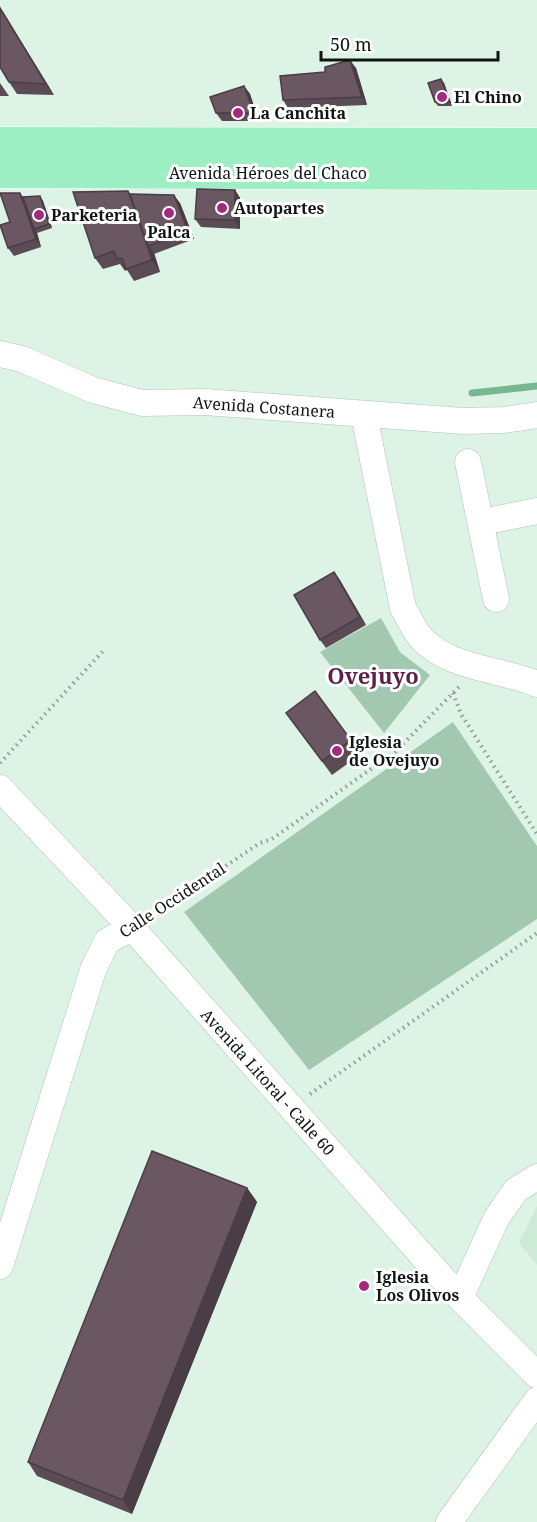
<svg xmlns="http://www.w3.org/2000/svg" width="537" height="1522" font-family="'Noto Serif',serif">
  <style>
    .built { fill: #cdead7 }
    .green { fill: #a2c8b0 }
    .lines { fill: none; stroke-linecap: round; stroke-linejoin: round }
    .stream { stroke: #79b792; stroke-width: 7 }
    .minor-casing { stroke: #afc4b6; stroke-width: 27 }
    .major-casing { stroke: #fff; stroke-width: 33 }
    .path { stroke: #8c9c92; stroke-width: 4; stroke-dasharray: 1.5 4.5; stroke-linecap: butt }
    .minor { stroke: #fff; stroke-width: 26 }
    .major { stroke: #9eeec3; stroke-width: 32 }
    .wall { fill: #5b4b54 }
    .shaded-wall { fill: #4a3d45 }
    .building { fill: #6a5762; stroke: #4a3d45; stroke-width: 1.5 }
    .poi-dot { fill: #a42a7f; stroke: #fff; stroke-width: 2 }
    .labels { text-anchor: middle; stroke-width: 6; stroke-linejoin: round; paint-order: stroke }
    .poi-label { font-size: 16px; font-weight: bold; fill: #0f1612; stroke: #fff; text-anchor: start }
    .street-label { font-size: 16px; fill: #0f1612; stroke: #fff }
    .district-label { font-size: 22px; font-weight: bold; fill: #5d2149; stroke: #fff }
  </style>
  <rect width="100%" height="100%" fill="#ddf3e5"/>
  <path class="built" d="M537 1206V1265L519 1243Z"/>
  <path class="green" d="M381 618 400 652 430 675 384 733 320 652Z
    M453 722 537 846V919L309 1070 184 912Z"/>
  <g class="lines">
    <path class="stream" d="M472 393 537 386"/>
    <defs>
      <path id="minor" d="M0 354 22 359 93 390 142 403 205 402 463 421 504 420 537 415
        M364 415 403 608C408 616 412 625 417 633 444 669 499 668 537 684
        M468 462 496 599
        M482 522 537 511
        M0 788 132 928 460 1298 537 1375
        M0 1266 93 970 107 941 132 928
        M460 1298 496 1219 516 1190 537 1177
        M449 1522 537 1400"/>
      <path id="major" d="M0 143 537 144
        M0 172 537 174"/>
    </defs>
    <use href="#minor" class="minor-casing"/>
    <use href="#major" class="major-casing"/>
    <path class="path" d="M453 693 461 714 537 834
      M0 763 104 650
      M151 916 260 843 272 839 395 752 459 687
      M310 1094 537 933"/>
    <use href="#minor" class="minor"/>
    <use href="#major" class="major"/>
  </g>
  <path class="wall" d="M3 12 54 95 17 94 9 82Z
    M356 68 367 105 288 108 283 100 325 72Z
    M0 83 9 96H0Z
    M444 83 452 106H438L435 102Z
    M244 86 250 94 259 121H222L216 113Z
    M235 190 240 198V229L201 227 195 219Z
    M128 191 130 194 180 203 194 239 154 254V253L160 272 134 281 127 270 125 271 120 264 103 269 95 258Z
    M40 196 43 201 52 228 37 233 41 247 14 256 8 248 23 197Z
    M334 572 366 625 326 648 320 640Z
    M286 713 351 740 361 754 332 775Z
    M247 1188 257 1202 132 1514 37 1476 28 1462Z"/>
  <path class="shaded-wall" d="M0 7 3 12 54 95 46 84Z
    M350 60 356 68 367 105 362 97Z
    M441 79 444 83 452 106 450 102Z
    M244 86 250 94 259 121 254 113Z
    M235 190 240 198V229L234 220Z
    M128 191 136 202 148 246 154 253 160 272 152 260Z
    M20 193 26 201 34 229 37 233 41 247 36 239Z
    M174 195 180 203 194 239 188 231Z
    M40 196 43 201 52 228 49 224Z
    M334 572 340 580 366 625 360 617Z
    M247 1188 257 1202 132 1514 123 1500Z"/>
  <path class="building" d="M0 8 46 84 9 82 0 67Z
    M350 60 362 97 283 100 280 76 325 72V67Z
    M441 79 450 102H435L428 83Z
    M244 86 254 113H216L210 97Z
    M197 189 235 190 234 220 195 219Z
    M128 191 152 260 126 269 122 258 117 259 114 251 95 258 73 192Z
    M0 193H20L36 239 8 248 0 225 10 222Z
    M130 194 174 195 188 231 148 246Z
    M40 196 49 224 34 229 23 197Z
    M334 572 360 617 320 640 294 595Z
    M315 691 351 740 322 761 286 713Z
    M152 1151 247 1188 123 1500 28 1462Z"/>
  <g class="poi-dot">
    <circle cx="442" cy="97" r="6"/>
    <circle cx="238" cy="113" r="6"/>
    <circle cx="222" cy="208" r="6"/>
    <circle cx="169" cy="213" r="6"/>
    <circle cx="39" cy="215" r="6"/>
    <circle cx="337" cy="751" r="6"/>
    <circle cx="364" cy="1286" r="6"/>
  </g>
  <g class="labels">
    <g class="poi-label">
      <text x="454" y="103">El Chino</text>
      <text x="250" y="119">La Canchita</text>
      <text x="234" y="214">Autopartes</text>
      <text x="51" y="221">Parketeria</text>
      <text x="169" y="238" text-anchor="middle">Palca</text>
      <text x="349" y="748">Iglesia<tspan x="349" dy="18">de Ovejuyo</tspan></text>
      <text x="376" y="1283">Iglesia<tspan x="376" dy="18">Los Olivos</tspan></text>
    </g>
    <g class="street-label">
      <text x="268" y="179">Avenida Héroes del Chaco</text>
      <text transform="translate(264 407) rotate(4)" y="6">Avenida Costanera</text>
      <text transform="translate(172 900) rotate(-33)" y="6">Calle Occidental</text>
      <text transform="translate(268 1082) rotate(48)" y="6">Avenida Litoral - Calle 60</text>
    </g>
    <g class="district-label">
      <text x="373" y="684">Ovejuyo</text>
    </g>
  </g>
  <path d="M321 51v9h177v-9" fill="none" stroke="#0f1612" stroke-width="3"/>
  <text x="330" y="51" font-size="18" fill="#0f1612" stroke="#ffffff" stroke-width="4.5" paint-order="stroke">50 m</text>
</svg>
